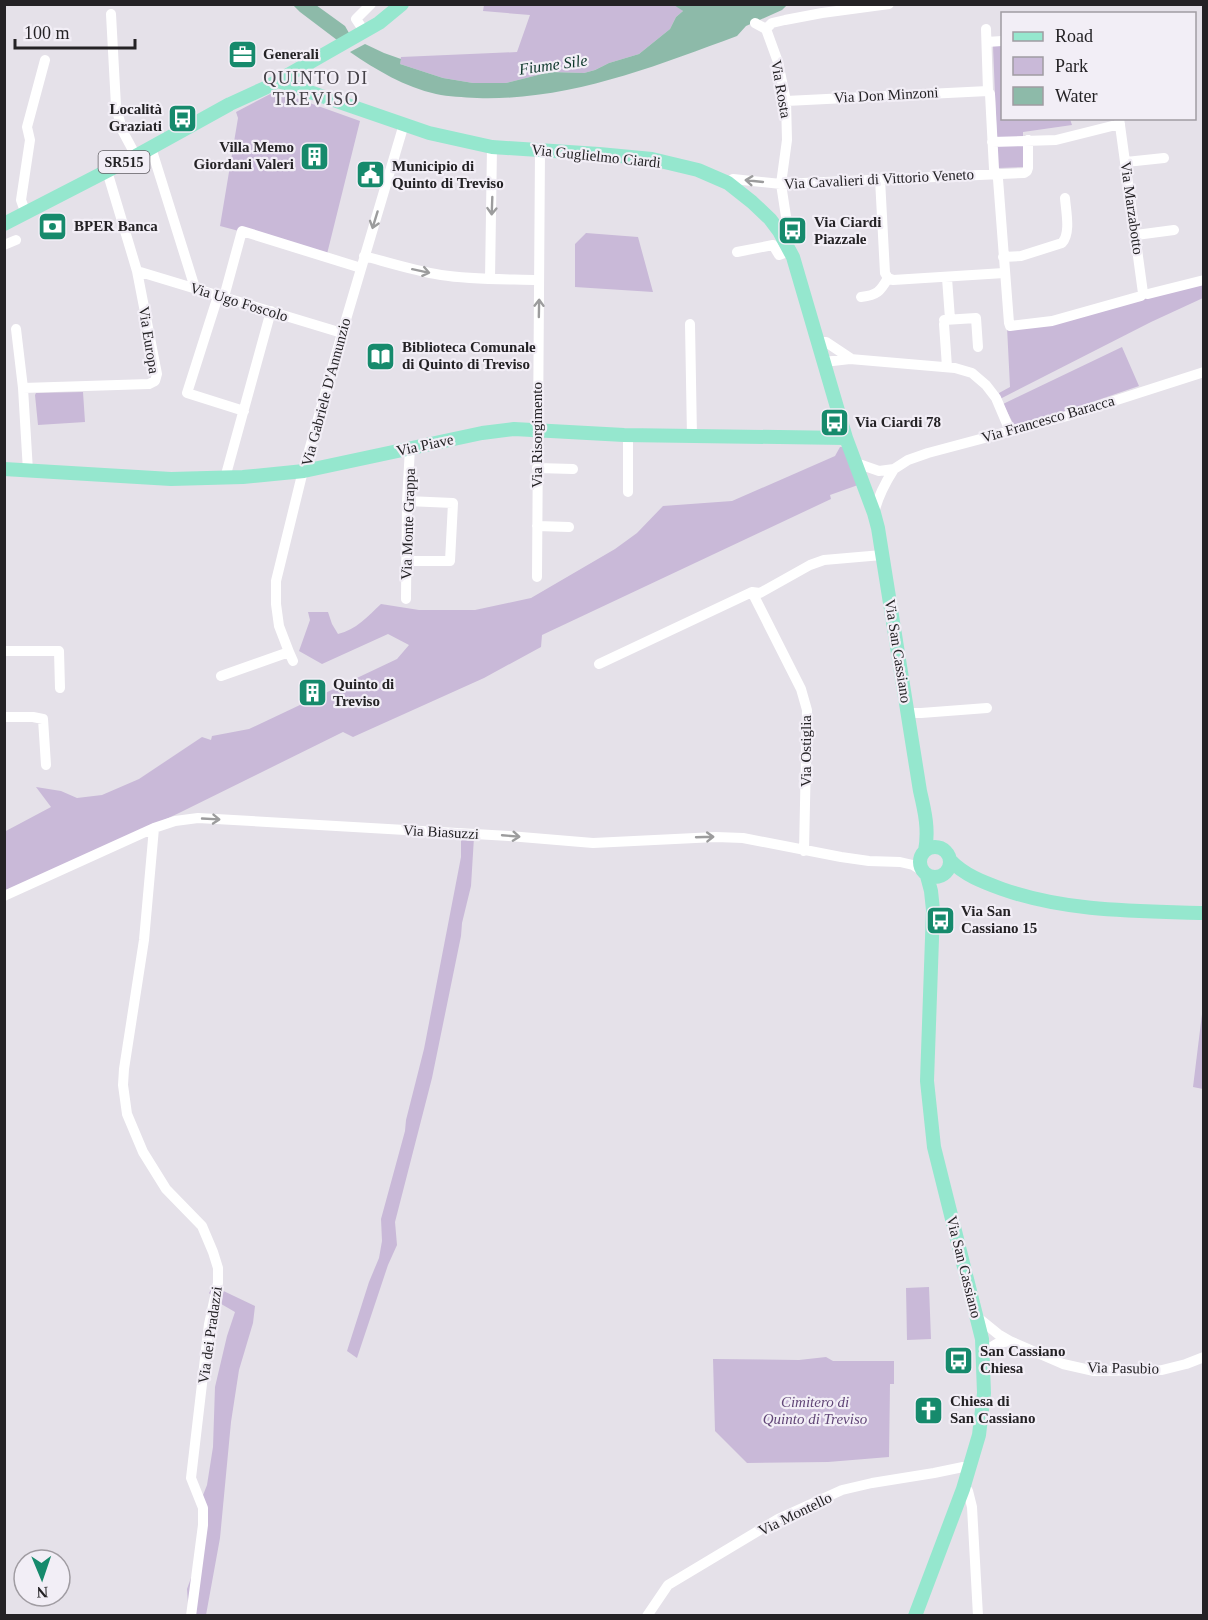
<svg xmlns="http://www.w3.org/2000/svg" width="1208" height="1620" font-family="'Times New Roman',serif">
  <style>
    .green { fill: #c9b9d8 }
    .water { fill: #8dbaa9 }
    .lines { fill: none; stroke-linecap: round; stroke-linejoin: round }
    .minor { stroke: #fff; stroke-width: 10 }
    .major { stroke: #95e7ce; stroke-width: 14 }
    .oneway { stroke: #9c9c9d }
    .labels { text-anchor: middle; stroke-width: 4.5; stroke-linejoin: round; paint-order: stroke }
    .shield { fill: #f2eef6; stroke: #625f64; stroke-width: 1.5 }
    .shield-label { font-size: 14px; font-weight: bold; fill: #242225 }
    .poi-label { font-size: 15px; font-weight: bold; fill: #242225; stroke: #f2eef6; text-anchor: start }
    .street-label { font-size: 15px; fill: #242225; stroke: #f2eef6 }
    .park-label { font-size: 15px; font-style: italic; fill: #614677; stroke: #f2eef6 }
    .water-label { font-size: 16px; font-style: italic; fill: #0a3427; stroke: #f2eef6 }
    .quarter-label { font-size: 18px; letter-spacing: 1.5px; fill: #454248; stroke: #f2eef6 }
  </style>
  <rect width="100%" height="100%" fill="#e5e1e9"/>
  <path class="green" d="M674 4 683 11 676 17 670 29 639 54 609 63 595 70 584 73 550 72 506 83H473L443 78 400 64 401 57 517 52 530 15 483 11 484 5Z
    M1002 45V118L1070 119 1072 125 1023 132V167L998 168 993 46Z
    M276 91 360 121 327 254 220 226 238 118 236 112Z
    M586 233 638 237 653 292 575 287V244Z
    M1203 281V298L1151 322 1000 399 999 393 1010 387 1007 327Z
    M1122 347 1139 386 1054 415 1014 425 1003 404Z
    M83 392 85 422 38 425 35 395 36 393Z
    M840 447H843L858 485 830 495 831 499 542 635 541 647 484 678 353 737 343 732 179 813 5 895 4 832 51 807 36 787 61 791 77 798 102 795 139 779 202 737 211 740 212 736 249 729 397 659 409 645 388 634 322 664 299 651 310 620 308 612H328L332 624 338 634C356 630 368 616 381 604L419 610H475L531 598 615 549 637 533 663 506 732 501 835 456Z
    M461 837H474L471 886 462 923 461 936 432 1078 395 1222 397 1245 388 1265 357 1358 347 1351 369 1282 379 1258 382 1241 381 1219 405 1131 406 1120 424 1049 461 857Z
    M1203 1006H1204L1203 1089 1193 1087Z
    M213 1286 255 1306 253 1323 239 1370 231 1422 220 1538 206 1615H196L188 1604 187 1589 196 1564 201 1528 198 1508 207 1485 213 1447 215 1387 227 1336 235 1312 216 1301 209 1293Z
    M929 1287 931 1339 907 1340 906 1288Z
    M826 1357 833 1361H894V1384H890L889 1457 828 1462 747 1463 715 1431 713 1359 799 1360Z"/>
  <path class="water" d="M293 5H316L345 26 349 33 337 40 300 12Z
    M674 5H787L782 10 746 26 737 36C653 67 568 101 477 98 463 97 449 97 436 94 405 87 376 70 350 52L365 44 384 53 401 59 400 64 443 78 473 83H506L550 72 584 73 595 70 609 63 639 54 670 29 676 17 683 11Z"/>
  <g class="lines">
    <path class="minor" d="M111 14 116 106 122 130 136 156
      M755 23 766 29 778 62 786 101 787 140 781 184 787 223 784 228 779 231
      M766 29 772 23 785 20 822 13 889 4
      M986 29 988 91
      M364 31 356 19 371 4
      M987 42 1002 41
      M786 101 988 91 990 94 994 169 998 179 1009 323 1010 326 1052 321 1141 296 1143 293 1148 294 1204 280
      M1119 118 1143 293
      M992 142 1056 140 1120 124
      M149 148 153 154 195 288
      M1126 162 1164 158
      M880 179 885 273 888 278 893 280 1004 273
      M728 183 733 179 781 184 1024 173 1027 171 1028 168V140
      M26 214 21 200 30 140 27 127 45 60
      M1136 235 1174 230
      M4 245 16 240
      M737 252 773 245 779 255 790 251
      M364 256C390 263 415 271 441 275 473 280 507 279 539 280
      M1003 257 1021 256 1062 243C1071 233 1066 212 1065 198
      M137 271 342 333
      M947 278 950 319
      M490 279 492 147
      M218 296 187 393 244 411
      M224 297 242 231 361 268
      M861 297C877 295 880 292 888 278
      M944 320 976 318 978 347
      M690 324 692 437
      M944 324 947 367
      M16 329 23 388 28 471
      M819 342H826L850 358
      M824 362 850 359 955 368 972 373 986 385 996 398 1010 431
      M23 388 149 384 155 381 157 374 137 271 107 171
      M628 435V492
      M856 463 879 471 894 469 908 460 928 453 1067 416 1204 372
      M537 468 573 469
      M225 478 271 311
      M874 513C878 496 885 483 894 469
      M537 526 569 527
      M406 561H450L453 503 407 501
      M537 577 540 150
      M752 592 801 689 807 710 804 851
      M406 599 407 501 410 448
      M4 651H59L60 688
      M293 661 289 652 279 626 276 604V581L301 479 342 333 404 124
      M599 664 752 592 760 593 810 565 824 560 882 555
      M221 676 289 652
      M908 713H921L987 708
      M4 717H33L43 719 46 765
      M154 828 144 940 124 1069 123 1085 127 1114 143 1152 166 1189 202 1226 213 1252 218 1268V1283L209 1324 191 1478 203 1508V1525L191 1616
      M4 896 154 828 175 821 198 818 509 836 593 843 716 837 743 838 841 857 869 861 900 862 913 865 921 870
      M977 1317 998 1334 1010 1341 1063 1364 1094 1371 1162 1370 1186 1364 1204 1357
      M983 1352 998 1343 1010 1341
      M963 1489 968 1491 972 1507 978 1616
      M647 1616 668 1585 778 1519 842 1490 872 1483 934 1473 963 1467 969 1469"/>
    <path class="major" d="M278 81 429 133 492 147 599 154 652 159 698 170 728 183 752 202 770 219 779 231 793 257 846 438 874 513 878 528 920 791C925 812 929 830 925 851
      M4 224 136 156 230 104 265 88 379 23 402 4
      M4 469 171 479 243 477 304 471 482 433 514 429 624 435 846 438
      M920 862a15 15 0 1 1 30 0a15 15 0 1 1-30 0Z
      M950 860C964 875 983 882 1002 889 1067 912 1135 911 1204 913
      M915 1616 963 1489 979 1435 984 1393 982 1339 934 1147 927 1081 933 910 931 891 927 876"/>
  </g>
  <defs><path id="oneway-shaft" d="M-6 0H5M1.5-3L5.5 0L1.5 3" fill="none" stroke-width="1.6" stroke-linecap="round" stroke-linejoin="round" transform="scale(1.5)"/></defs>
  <g class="oneway">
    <use href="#oneway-shaft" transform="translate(754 181) rotate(-174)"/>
    <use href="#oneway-shaft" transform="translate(492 206) rotate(92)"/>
    <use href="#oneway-shaft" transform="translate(375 220) rotate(107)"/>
    <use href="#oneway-shaft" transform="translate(421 271) rotate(12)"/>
    <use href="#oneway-shaft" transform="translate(539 308) rotate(-89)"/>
    <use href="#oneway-shaft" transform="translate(211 819) rotate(3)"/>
    <use href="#oneway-shaft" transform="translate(511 836) rotate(5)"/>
    <use href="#oneway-shaft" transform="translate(705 837) rotate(-2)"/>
  </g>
  <defs>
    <symbol id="office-square" viewBox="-11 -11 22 22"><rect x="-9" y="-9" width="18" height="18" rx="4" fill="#168a6c" stroke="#f2eef6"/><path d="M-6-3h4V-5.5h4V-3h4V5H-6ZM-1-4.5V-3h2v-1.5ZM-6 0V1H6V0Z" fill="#fff"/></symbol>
    <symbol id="bus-square" viewBox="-11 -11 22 22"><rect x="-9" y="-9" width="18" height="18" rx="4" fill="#168a6c" stroke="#f2eef6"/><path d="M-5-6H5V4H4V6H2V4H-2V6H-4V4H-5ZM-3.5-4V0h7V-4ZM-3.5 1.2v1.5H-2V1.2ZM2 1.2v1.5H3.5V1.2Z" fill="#fff"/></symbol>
    <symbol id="building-square" viewBox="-11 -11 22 22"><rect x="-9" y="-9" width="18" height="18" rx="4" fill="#168a6c" stroke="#f2eef6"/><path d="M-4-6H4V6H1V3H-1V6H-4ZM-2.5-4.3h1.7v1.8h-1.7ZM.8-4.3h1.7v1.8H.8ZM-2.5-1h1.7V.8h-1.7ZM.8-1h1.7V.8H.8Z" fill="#fff"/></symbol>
    <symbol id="civic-square" viewBox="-11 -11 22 22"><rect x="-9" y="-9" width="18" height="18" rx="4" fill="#168a6c" stroke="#f2eef6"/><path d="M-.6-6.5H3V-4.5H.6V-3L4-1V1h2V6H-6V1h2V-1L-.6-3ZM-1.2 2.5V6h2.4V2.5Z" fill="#fff"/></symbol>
    <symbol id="bank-square" viewBox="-11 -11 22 22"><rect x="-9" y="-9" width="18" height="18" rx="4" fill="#168a6c" stroke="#f2eef6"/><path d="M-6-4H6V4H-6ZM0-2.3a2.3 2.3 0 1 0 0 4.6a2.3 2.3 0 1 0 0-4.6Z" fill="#fff"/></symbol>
    <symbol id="library-square" viewBox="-11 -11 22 22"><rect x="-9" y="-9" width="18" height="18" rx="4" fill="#168a6c" stroke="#f2eef6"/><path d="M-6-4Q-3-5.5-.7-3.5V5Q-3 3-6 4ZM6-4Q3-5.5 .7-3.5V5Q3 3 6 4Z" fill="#fff"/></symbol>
    <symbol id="church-square" viewBox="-11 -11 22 22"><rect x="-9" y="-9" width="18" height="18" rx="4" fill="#168a6c" stroke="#f2eef6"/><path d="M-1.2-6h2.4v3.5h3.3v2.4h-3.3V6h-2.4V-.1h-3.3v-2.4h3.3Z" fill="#fff"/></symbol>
  </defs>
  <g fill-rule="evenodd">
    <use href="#office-square" x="226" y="38" width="33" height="33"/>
    <use href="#bus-square" x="166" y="102" width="33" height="33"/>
    <use href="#building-square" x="298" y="140" width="33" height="33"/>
    <use href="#civic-square" x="354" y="158" width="33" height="33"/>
    <use href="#bank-square" x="36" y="210" width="33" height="33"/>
    <use href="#bus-square" x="776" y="214" width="33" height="33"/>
    <use href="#library-square" x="364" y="340" width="33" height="33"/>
    <use href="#bus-square" x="818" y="406" width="33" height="33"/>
    <use href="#building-square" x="296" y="676" width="33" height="33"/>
    <use href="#bus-square" x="924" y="904" width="33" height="33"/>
    <use href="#bus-square" x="942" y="1344" width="33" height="33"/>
    <use href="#church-square" x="912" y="1394" width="33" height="33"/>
  </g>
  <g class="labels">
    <rect class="shield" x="98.5" y="151" width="51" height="22" rx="4.5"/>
    <g class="shield-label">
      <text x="124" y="167">SR515</text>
    </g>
    <g class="poi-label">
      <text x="263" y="59">Generali</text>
      <text x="162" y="114" text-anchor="end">Località<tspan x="162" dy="17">Graziati</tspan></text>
      <text x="294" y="152" text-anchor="end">Villa Memo<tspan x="294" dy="17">Giordani Valeri</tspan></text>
      <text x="392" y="171">Municipio di<tspan x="392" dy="17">Quinto di Treviso</tspan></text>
      <text x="814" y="227">Via Ciardi<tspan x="814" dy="17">Piazzale</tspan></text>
      <text x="74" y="231">BPER Banca</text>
      <text x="402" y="352">Biblioteca Comunale<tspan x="402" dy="17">di Quinto di Treviso</tspan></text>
      <text x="855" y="427">Via Ciardi 78</text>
      <text x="333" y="689">Quinto di<tspan x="333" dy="17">Treviso</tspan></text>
      <text x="961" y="916">Via San<tspan x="961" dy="17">Cassiano 15</tspan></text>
      <text x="980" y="1356">San Cassiano<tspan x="980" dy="17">Chiesa</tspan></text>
      <text x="950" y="1406">Chiesa di<tspan x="950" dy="17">San Cassiano</tspan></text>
    </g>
    <g class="street-label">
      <text transform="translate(781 89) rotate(80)" y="5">Via Rosta</text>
      <text transform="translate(886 95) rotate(-3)" y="5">Via Don Minzoni</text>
      <text transform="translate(596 156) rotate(6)" y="5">Via Guglielmo Ciardi</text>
      <text transform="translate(879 179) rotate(-3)" y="5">Via Cavalieri di Vittorio Veneto</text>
      <text transform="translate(1132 208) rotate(82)" y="5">Via Marzabotto</text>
      <text transform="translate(239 302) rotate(17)" y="5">Via Ugo Foscolo</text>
      <text transform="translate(149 340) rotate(81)" y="5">Via Europa</text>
      <text transform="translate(326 392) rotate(-75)" y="5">Via Gabriele D'Annunzio</text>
      <text transform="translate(1048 419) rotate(-16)" y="5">Via Francesco Baracca</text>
      <text transform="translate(537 435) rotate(-90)" y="5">Via Risorgimento</text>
      <text transform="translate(425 445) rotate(-12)" y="5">Via Piave</text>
      <text transform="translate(408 524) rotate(-88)" y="5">Via Monte Grappa</text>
      <text transform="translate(898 651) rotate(81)" y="5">Via San Cassiano</text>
      <text transform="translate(806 751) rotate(-90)" y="5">Via Ostiglia</text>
      <text transform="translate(441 832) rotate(3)" y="5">Via Biasuzzi</text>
      <text transform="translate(964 1267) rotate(76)" y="5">Via San Cassiano</text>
      <text transform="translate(210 1335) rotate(-82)" y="5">Via dei Pradazzi</text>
      <text transform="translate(1123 1368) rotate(1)" y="5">Via Pasubio</text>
      <text transform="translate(795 1514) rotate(-26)" y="5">Via Montello</text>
    </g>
    <g class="park-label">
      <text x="815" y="1407">Cimitero di<tspan x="815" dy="17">Quinto di Treviso</tspan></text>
    </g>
    <g class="water-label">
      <text transform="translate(553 64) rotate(-8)" y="6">Fiume Sile</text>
    </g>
    <g class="quarter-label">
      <text x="316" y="84">QUINTO DI<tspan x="316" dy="21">TREVISO</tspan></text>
    </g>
  </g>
  <rect width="1208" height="1620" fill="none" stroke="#242225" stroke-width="12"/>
  <rect x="1001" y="12" width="195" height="108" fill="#f2eef6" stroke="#a09ca2" stroke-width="1.5"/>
  <rect x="1013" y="32" width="30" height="9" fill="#95e7ce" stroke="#a09ca2" stroke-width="1.5"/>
  <text x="1055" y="42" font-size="18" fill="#242225">Road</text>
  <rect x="1013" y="57" width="30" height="18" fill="#c9b9d8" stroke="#a09ca2" stroke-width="1.5"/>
  <text x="1055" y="72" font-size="18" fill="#242225">Park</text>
  <rect x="1013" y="87" width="30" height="18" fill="#8dbaa9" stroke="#a09ca2" stroke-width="1.5"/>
  <text x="1055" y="102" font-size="18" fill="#242225">Water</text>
  <g transform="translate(42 1578) rotate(178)"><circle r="28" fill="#f2eef6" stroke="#a09ca2" stroke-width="1.5"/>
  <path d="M0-4.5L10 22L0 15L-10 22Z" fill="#168a6c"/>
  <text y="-9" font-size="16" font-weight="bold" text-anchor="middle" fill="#242225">N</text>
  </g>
  <path d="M15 39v9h120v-9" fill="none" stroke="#242225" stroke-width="3"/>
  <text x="24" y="39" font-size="18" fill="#242225" stroke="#f2eef6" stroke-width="4.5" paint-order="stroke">100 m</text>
</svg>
